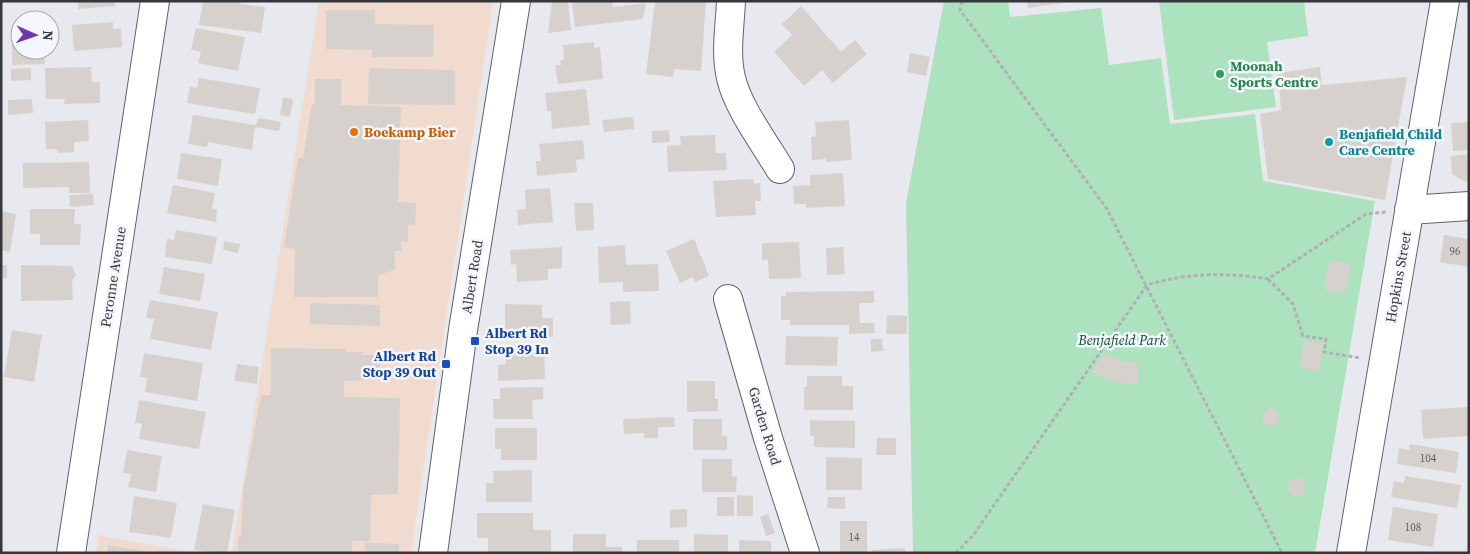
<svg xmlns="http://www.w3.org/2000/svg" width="1470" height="554" font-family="'Source Serif 4',serif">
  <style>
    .industrial { fill: #f1dace }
    .green { fill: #ade2be }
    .building { fill: #d7d1cd }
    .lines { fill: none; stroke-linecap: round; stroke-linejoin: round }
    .minor-casing { stroke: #616368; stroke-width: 30 }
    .path { stroke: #afb1b6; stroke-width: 3; stroke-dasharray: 4 2.5; stroke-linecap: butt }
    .minor { stroke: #fff; stroke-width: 28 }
    .leisure-dot { fill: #2e9e5b; stroke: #f4f6fc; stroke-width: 2 }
    .food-dot { fill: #e8710a; stroke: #f4f6fc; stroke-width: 2 }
    .culture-dot { fill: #0f9aa8; stroke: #f4f6fc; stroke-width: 2 }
    .transit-dot { fill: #1a4fb4; stroke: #f4f6fc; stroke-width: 2 }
    .labels { text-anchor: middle; stroke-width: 5; stroke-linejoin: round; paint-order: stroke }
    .number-label { font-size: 11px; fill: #5e5e5f }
    .leisure-label { font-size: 14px; font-weight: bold; fill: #27864d; stroke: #f4f6fc; text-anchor: start }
    .food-label { font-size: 14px; font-weight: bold; fill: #c56008; stroke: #f4f6fc; text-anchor: start }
    .culture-label { font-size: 14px; font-weight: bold; fill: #0d838f; stroke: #f4f6fc; text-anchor: start }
    .street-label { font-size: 14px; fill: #36373a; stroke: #f4f6fc }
    .transit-label { font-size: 14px; font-weight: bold; fill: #164399; stroke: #f4f6fc; text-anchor: start }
    .park-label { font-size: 14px; font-style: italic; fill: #07522e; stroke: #f4f6fc }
  </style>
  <rect width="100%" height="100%" fill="#e7e9ef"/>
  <path class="industrial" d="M319 1H493L411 553H232Z
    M99 535 197 553H96Z"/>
  <path class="green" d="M944 1H1008L1010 17 1101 8 1109 65 1161 58 1170 124 1255 114 1263 181 1375 201 1315 553H913L906 203Z
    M1159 1H1304L1308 36 1267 42 1276 107 1174 120Z"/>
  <path class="building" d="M78 1H115V6L78 9Z
    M203 1H240V4L265 7 261 33 199 25Z
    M552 1H568L571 30 548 33Z
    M572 1H612L613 7 646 3 643 19 575 27Z
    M655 1H706L701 71 674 69 673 77 646 74Z
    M1027 1H1070V2L1028 8Z
    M801 6 841 52 855 40 867 54 833 83 822 70 804 86 774 52 792 35 782 24Z
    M326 10H375V24L434 25 433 57H372V50L326 49Z
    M113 22V29L121 28 122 47 74 51 72 25Z
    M196 28 245 37 238 71 198 63 201 52 191 50Z
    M594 42V48L600 47 603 79 558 84 555 65H561L560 60H564L563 45Z
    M12 43H20V50H45V64L12 65Z
    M910 53 930 57 926 76 907 72Z
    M91 67 92 82H100V103L64 104 65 99H46L45 68Z
    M1320 67 1322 85 1407 77 1385 200 1268 179 1260 114 1281 110 1278 73Z
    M31 68V80L11 81V69Z
    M369 68 455 70V105L368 104Z
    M199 78 260 88 255 114 187 103 190 87 197 88Z
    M315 79H341V105L401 107 398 202 416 203 415 225 408 224V242L401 241V251H395V270L378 275V297H294L295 249 284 247 298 158H303L312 104 315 105Z
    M586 89 590 125 552 129 551 111H547L545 93Z
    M283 97 293 99 290 117 280 115Z
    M32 99 33 113 8 115V100Z
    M193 115 256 125 258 118 281 122 279 131 255 127 252 150 208 142 207 147 188 144Z
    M633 117 634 129 604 132 602 120Z
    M88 120 89 141 74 142V152L58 153 57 149H46L45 122Z
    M849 120 852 160 826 162V159L812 160 811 137 816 136 815 122Z
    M1469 122V150L1453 151 1451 123Z
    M669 130 670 142 652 143V131Z
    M715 135 716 153H726L727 170 668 172 667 146 681 145 680 136Z
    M583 140 585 159 576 160 577 172 537 176 536 161H541L539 144Z
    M181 153 222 159 218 186 177 179Z
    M1469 154V181L1465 182 1452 174 1451 156Z
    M89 162 90 193H69V187L23 188V163Z
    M843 173 845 206 806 208V204H794L793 186 810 185V175Z
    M753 179 754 184 760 183 761 201H755L756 215 716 217 713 181Z
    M173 185 215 193 212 209 217 210 216 222 167 213Z
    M550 188 553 222 518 225 517 210 526 209 525 190Z
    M93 194 94 205 70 207 69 195Z
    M574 203H593L594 230 576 231Z
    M30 209H75L74 224H81L80 245H40V234H30Z
    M1 211 16 214 10 252 1 250Z
    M176 230 217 237 212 264 165 257 167 239 174 240Z
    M1444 235 1469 239V267L1440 262Z
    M694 239 709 276 695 282 693 277 680 283 666 251Z
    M224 241 240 244 238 253 223 250Z
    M799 242 801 278 769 279 768 260H762V243Z
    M625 245 626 265 658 264 659 291 623 292V282L599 283 598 247Z
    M562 247V268L548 269V280L517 282 516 264 511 265 510 250Z
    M843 247 845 274 827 275 826 248Z
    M1329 261 1350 264 1345 293 1324 290Z
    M1 265H7V278H1Z
    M21 265 72 266 76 275 72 280 73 300 21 301Z
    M164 267 205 274 200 301 159 294Z
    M874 291V303H859L860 323H874L875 333 849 334V325H790V320H781V296H786V292Z
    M150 300 218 312 211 350 150 339 154 319 146 318Z
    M630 301 631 324 611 325 610 302Z
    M310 303 380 305V326L310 324Z
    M505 304 542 305V318H553V337L505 336Z
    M887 315 907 316V334H886Z
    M12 330 42 335 34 382 4 377Z
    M786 336 838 337 837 366 785 365Z
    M871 339H882L883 351 871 352Z
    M1304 340 1323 342 1319 371 1300 368Z
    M544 347 545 379 498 381V365L506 364 505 348Z
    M271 348 345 349V352H363L362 355H380V379L344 381V397L400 398 398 494 371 495 370 541H352V553H238V537H241L243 491 261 395H271Z
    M144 353 203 363 197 401 145 392 147 378 140 377Z
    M1104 353 1120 361 1137 363V384L1114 382 1092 372Z
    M237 364 259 367 257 384 234 381Z
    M807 376H842V386H853V410H804V387H807Z
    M687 381H715V399H718V411L687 412Z
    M543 387V399L532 400 533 419H494L493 399H500V388Z
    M139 400 206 412 199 449 139 439 142 424 135 423Z
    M1469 407V436L1423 439 1421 410Z
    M1270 408 1278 411 1280 421 1272 427 1263 423 1262 414Z
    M674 417 675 427H658V438H644V433L624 434 623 419Z
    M693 419H722V436H727V450H693Z
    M810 420 855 421V448L814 447V436H810Z
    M495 428H537V460H501V449H495Z
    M877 438H896V455H876Z
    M1410 444 1459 452 1456 473 1397 464 1399 448 1409 450Z
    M127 450 162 456 156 492 128 487 131 474 123 473Z
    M826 457 862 458V490H826Z
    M702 459H732V477L737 476 736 492H702Z
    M532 470V502H486V483H494L493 471Z
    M1405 476 1461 485 1457 508 1391 497 1394 481 1404 483Z
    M1300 478 1306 485 1304 495 1294 497 1288 490 1290 481Z
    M737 495 753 496V516H737Z
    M134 496 177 503 171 538 129 532Z
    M717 497H734V516H717Z
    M828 497H845V509L827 508Z
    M203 504 235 510 227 553 194 550Z
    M1393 507 1438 514 1433 547 1388 540Z
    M687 509V527L670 528V510Z
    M477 513H533V530H551V552L488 553V538H477Z
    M768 514 775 533 766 536 760 517Z
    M840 521H867V553H840Z
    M573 534H606V547H622V553H573Z
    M694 534 728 535V553H694Z
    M637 540H679V553H637Z
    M739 540 771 541V553H739Z
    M365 543 399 544V553H365Z
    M108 545 148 552V553H107Z
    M905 548V553H872V550Z"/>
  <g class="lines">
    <defs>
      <path id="minor" d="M731 1C730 26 725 53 731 78 738 108 764 142 780 169
        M1409 210 1469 206
        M728 299 768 438 805 553
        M71 553 155 1
        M433 553 463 330 516 1
        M1351 553 1445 1"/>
    </defs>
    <use href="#minor" class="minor-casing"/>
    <path class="path" d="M962 1 960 10 1107 209 1282 553
      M1268 279 1293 304 1303 336 1326 339 1324 352 1360 358
      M956 553 974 534 1147 285C1186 273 1227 272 1268 279L1366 214 1386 212"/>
    <use href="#minor" class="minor"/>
  </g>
  <circle class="leisure-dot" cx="1220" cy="74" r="5"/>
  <circle class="food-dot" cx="354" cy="132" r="5"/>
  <circle class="culture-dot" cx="1329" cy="142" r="5"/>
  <g class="transit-dot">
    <rect x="470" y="336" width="10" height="10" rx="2.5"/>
    <rect x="441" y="359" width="10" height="10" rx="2.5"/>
  </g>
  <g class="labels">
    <g class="number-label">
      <text x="1455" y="255">96</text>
      <text x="1428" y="462">104</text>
      <text x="1413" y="531">108</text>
      <text x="854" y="541">14</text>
    </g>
    <g class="leisure-label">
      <text x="1230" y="71">Moonah<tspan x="1230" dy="16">Sports Centre</tspan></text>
    </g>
    <g class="food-label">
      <text x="364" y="137">Boekamp Bier</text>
    </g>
    <g class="culture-label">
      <text x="1339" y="139">Benjafield Child<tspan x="1339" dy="16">Care Centre</tspan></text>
    </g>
    <g class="street-label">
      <text transform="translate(113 277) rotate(-81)" y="5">Peronne Avenue</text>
      <text transform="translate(472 277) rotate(-81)" y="5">Albert Road</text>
      <text transform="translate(1398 277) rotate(-80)" y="5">Hopkins Street</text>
      <text transform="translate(765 426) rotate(73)" y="5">Garden Road</text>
    </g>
    <g class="transit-label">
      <text x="485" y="338">Albert Rd<tspan x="485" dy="16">Stop 39 In</tspan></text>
      <text x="436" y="361" text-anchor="end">Albert Rd<tspan x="436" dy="16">Stop 39 Out</tspan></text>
    </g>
    <g class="park-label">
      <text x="1122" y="345">Benjafield Park</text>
    </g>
  </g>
  <rect width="1470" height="554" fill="none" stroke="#36373a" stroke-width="5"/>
  <g transform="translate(35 35) rotate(92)"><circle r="24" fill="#f4f6fc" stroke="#a8aaae"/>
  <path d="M0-4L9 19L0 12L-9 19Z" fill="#7138ae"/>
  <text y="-8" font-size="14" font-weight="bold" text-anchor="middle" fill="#36373a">N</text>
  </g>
</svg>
